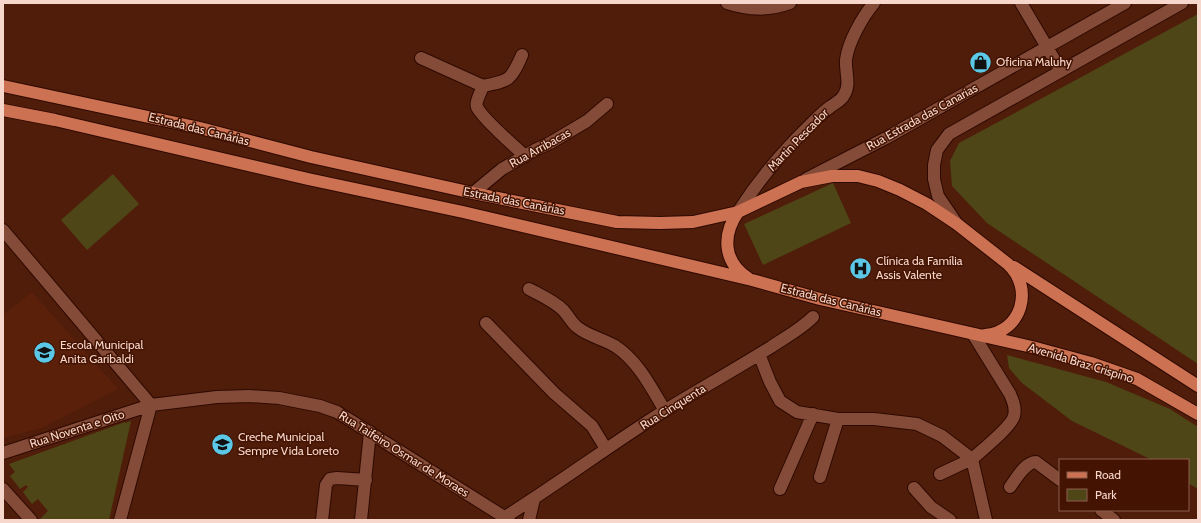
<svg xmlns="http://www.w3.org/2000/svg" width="1201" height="523" font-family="Cabin,sans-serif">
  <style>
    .built { fill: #5a200a }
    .green { fill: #4e4616 }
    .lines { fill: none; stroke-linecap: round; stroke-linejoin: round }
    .minor-casing { stroke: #2e0900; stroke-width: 14 }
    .major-casing { stroke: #2e0900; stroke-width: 14 }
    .minor { stroke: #834b38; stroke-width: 12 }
    .major { stroke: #cc7151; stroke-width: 12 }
    .labels { text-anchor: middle; stroke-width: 3; stroke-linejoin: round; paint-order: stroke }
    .poi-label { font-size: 12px; fill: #f7d6cb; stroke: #441301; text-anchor: start }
    .street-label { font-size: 12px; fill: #f7d6cb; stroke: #441301 }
  </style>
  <rect width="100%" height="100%" fill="#4f1d0a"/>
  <path class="built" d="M32 292 118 389 42 428 3 438V315Z"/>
  <path class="green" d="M1198 14V364L987 223 952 186 950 161 959 143Z
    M113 174 139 204 87 250 61 220Z
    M833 183 851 223 763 265 744 224Z
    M1007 355 1106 382 1170 409 1198 427V489L1188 483V460H1152L1072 421 1022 383 1009 368Z
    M131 421 109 520H42L40 519 48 511 38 499 32 504 23 492 28 487 26 485 20 489 10 476 15 472 9 464 125 422V423Z"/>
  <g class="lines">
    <defs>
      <path id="minor" d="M727 3C749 10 767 11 790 3
        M1021 3 1061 71
        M421 58 483 86C481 92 475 102 477 107 481 117 515 147 525 156
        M483 86C510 81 511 80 522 55
        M806 179 886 138 1125 3
        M473 193 502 169 535 150 550 143 587 121 607 104
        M738 212C758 181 783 151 810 125 816 119 823 112 830 107 835 103 841 101 844 95 851 85 845 71 846 60 848 42 863 16 874 3
        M957 224 938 196 934 179V165L937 150 949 134 1182 3
        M3 230 151 405
        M529 289C540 295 554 301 563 310 568 315 571 322 577 327 588 336 603 339 615 346 638 361 651 387 665 411
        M486 323 554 393 592 426 606 449
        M759 354 770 382 780 401 797 412 838 419H874L917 424 942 436 972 459C982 450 1011 427 1014 416 1016 408 1013 401 1010 394L973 334
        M3 453 151 405 217 397 249 396 279 398 320 406 337 412 509 520
        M940 474 972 459 986 520
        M820 477 838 419
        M1010 487C1016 479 1025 462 1036 462L1060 480
        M914 488 931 507 950 520
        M3 489 31 520
        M780 489 813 414
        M1101 510 1114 520
        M505 517C559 483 610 445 664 411 700 389 736 369 771 347 786 337 801 329 813 317
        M120 520 151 405
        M322 520 326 485 330 479 337 478 366 480
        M361 520 370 432
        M529 520 534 499"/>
      <path id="major" d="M3 86 200 128 311 157 473 193 617 222 660 223 693 222 738 212 801 182 832 176H858L878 181 900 190 927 204 957 224 1008 264C1034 288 1022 332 985 335
        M3 110 55 120 308 179 463 212 752 280 820 299 1032 347 1091 363 1137 379 1198 414
        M738 212C722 235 723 262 748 278
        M1014 267 1198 386"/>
    </defs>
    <use href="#minor" class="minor-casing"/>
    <use href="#major" class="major-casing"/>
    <use href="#minor" class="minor"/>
    <use href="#major" class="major"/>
  </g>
  <defs>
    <symbol id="shop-disc" viewBox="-11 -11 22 22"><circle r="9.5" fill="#5bc8e7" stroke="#441301"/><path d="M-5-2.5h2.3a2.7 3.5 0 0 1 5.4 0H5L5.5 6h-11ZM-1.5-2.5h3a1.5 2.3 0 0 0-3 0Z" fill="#111"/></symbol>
    <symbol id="hospital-disc" viewBox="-11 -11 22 22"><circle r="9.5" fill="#5bc8e7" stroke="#441301"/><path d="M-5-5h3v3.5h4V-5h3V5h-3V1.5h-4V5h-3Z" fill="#111"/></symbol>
    <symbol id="school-disc" viewBox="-11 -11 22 22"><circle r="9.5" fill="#5bc8e7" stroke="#441301"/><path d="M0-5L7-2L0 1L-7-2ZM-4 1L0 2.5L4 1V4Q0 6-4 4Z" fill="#111"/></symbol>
  </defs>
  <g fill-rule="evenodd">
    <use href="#shop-disc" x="968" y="50" width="25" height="25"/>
    <use href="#hospital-disc" x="848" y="256" width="25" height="25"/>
    <use href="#school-disc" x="32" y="340" width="25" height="25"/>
    <use href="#school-disc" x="210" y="432" width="25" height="25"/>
  </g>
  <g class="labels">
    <g class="poi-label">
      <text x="996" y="66">Oficina Maluhy</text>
      <text x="876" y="265">Clínica da Família<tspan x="876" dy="14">Assis Valente</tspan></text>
      <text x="60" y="349">Escola Municipal<tspan x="60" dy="14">Anita Garibaldi</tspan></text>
      <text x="238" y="441">Creche Municipal<tspan x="238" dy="14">Sempre Vida Loreto</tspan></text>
    </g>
    <g class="street-label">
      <text transform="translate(922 117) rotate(-29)" y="4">Rua Estrada das Canarias</text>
      <text transform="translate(199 129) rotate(14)" y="4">Estrada das Canárias</text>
      <text transform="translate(798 140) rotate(-46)" y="4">Martin Pescador</text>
      <text transform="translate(540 148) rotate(-29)" y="4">Rua Arribacas</text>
      <text transform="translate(514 201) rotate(11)" y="4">Estrada das Canárias</text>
      <text transform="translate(831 300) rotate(14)" y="4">Estrada das Canárias</text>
      <text transform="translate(1081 363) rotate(17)" y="4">Avenida Braz Crispino</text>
      <text transform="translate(673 407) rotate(-32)" y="4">Rua Cinquenta</text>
      <text transform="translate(77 429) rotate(-18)" y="4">Rua Noventa e Oito</text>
      <text transform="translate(404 454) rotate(32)" y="4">Rua Taifeiro Osmar de Moraes</text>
    </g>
  </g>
  <rect width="1201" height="523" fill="none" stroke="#f7d6cb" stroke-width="8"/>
  <rect x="1059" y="459" width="130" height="52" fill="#441301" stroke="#8c6152"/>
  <rect x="1067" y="472" width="20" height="6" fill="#cc7151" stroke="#8c6152"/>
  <text x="1095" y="479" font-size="12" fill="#f7d6cb">Road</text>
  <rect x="1067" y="489" width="20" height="12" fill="#4e4616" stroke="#8c6152"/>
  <text x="1095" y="499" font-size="12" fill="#f7d6cb">Park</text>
</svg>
